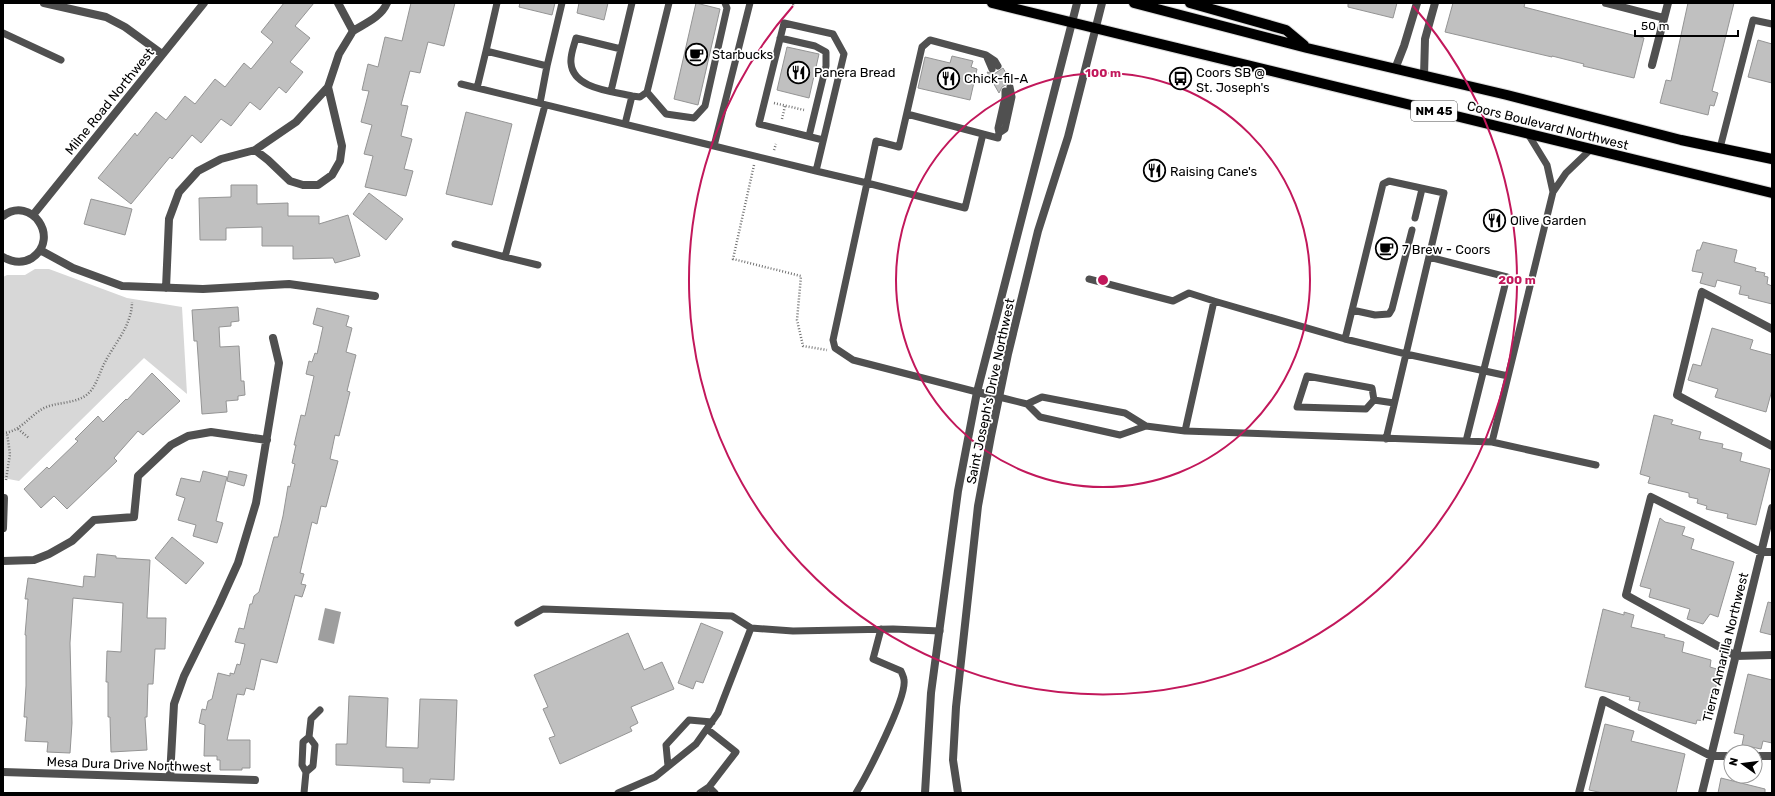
<svg xmlns="http://www.w3.org/2000/svg" width="1775" height="796" font-family="Rubik,sans-serif">
  <style>
    .green { fill: #d7d7d7 }
    .water { fill: #9e9e9e }
    .building { fill: #c0c0c0; stroke: #949494 }
    .lines { fill: none; stroke-linecap: round; stroke-linejoin: round }
    .primary-casing { stroke: #dbdbdb; stroke-width: 12 }
    .path { stroke: #727272; stroke-width: 2.5; stroke-dasharray: 1 2; stroke-linecap: butt }
    .service { stroke: #505050; stroke-width: 7 }
    .minor { stroke: #505050; stroke-width: 8 }
    .tertiary { stroke: #505050; stroke-width: 8 }
    .primary { stroke: #000; stroke-width: 10 }
    .ring { fill: none; stroke: #c2185b; stroke-width: 2 }
    .labels { text-anchor: middle; stroke-width: 3.5; stroke-linejoin: round; paint-order: stroke }
    .shield { fill: #fff; stroke: #4c4c4c; stroke-width: 1 }
    .shield-label { font-size: 12px; font-weight: bold; fill: #000 }
    .poi-label { font-size: 13px; fill: #000; stroke: #fff; text-anchor: start }
    .street-label { font-size: 13px; fill: #000; stroke: #fff }
    .centre { fill: #c2185b; stroke: #fff; stroke-width: 2 }
    .ring-label { font-size: 12px; text-anchor: middle; font-weight: bold; fill: #c2185b; stroke: #fff; stroke-width: 3.5; stroke-linejoin: round; paint-order: stroke }
  </style>
  <rect width="100%" height="100%" fill="#fff"/>
  <path class="green" d="M35 269H49L127 298 182 307 187 394 144 358 19 481 3 478V277L7 275H25Z"/>
  <path class="water" d="M325 608 341 612 334 644 318 640Z"/>
  <path class="building" d="M284 3H314L295 26 310 38 290 62 303 72 286 93 279 87 260 110 250 102 231 126 221 119 201 143 192 135 172 159 170 157 131 204 98 178 135 133 137 136 156 112 166 120 185 96 195 104 215 79 225 87 244 63 251 69 273 42 261 32Z
    M411 3H455L444 46 428 42 420 73 410 71 401 105 408 106 401 136 412 139 404 169 413 171 406 196 365 187 373 156 364 154 372 125 361 122 369 91 362 90 368 64 378 67 385 37 402 41Z
    M520 3H555L552 15 519 7Z
    M579 3H608L604 20 577 13Z
    M696 3 720 9 698 105 674 99Z
    M1348 3H1397L1393 18 1348 7Z
    M1453 3H1525L1524 7 1644 38 1634 78 1583 66 1584 64 1552 56V57L1445 32Z
    M1688 3H1734L1712 91 1718 93 1714 106 1710 105 1708 115 1660 103 1666 80 1671 81Z
    M1758 40 1772 44V83L1748 77Z
    M787 47 819 54 809 98 777 90Z
    M952 56 973 61 971 67 977 69 970 100 918 88 925 57 950 63Z
    M1003 68 1011 82 1002 87 999 93 987 72 994 74Z
    M466 112 512 124 492 205 446 194Z
    M231 185H257V204L288 203V216H319V224L348 215 360 256 335 263 333 258 293 259V246H262V227L226 228V240H200L199 198 231 197Z
    M369 193 403 219 386 240 353 214Z
    M91 199 132 209 125 235 84 224Z
    M1703 242 1737 250 1734 262 1756 268 1755 271 1765 273 1764 276 1768 277 1767 284 1772 286V304L1748 298 1749 296 1739 294 1741 286 1717 280 1715 287 1700 283 1703 273 1692 271 1697 250H1700Z
    M238 307 239 321 231 322V326L219 327 220 347 239 346 241 381H244L245 395 238 396V400L226 401 227 412 202 414 197 341H194L192 310Z
    M317 308 349 316 346 326 352 328 346 352 356 355 347 391 350 392 339 436 335 435 330 459 338 461 326 507 321 506 317 524 312 522 300 573 304 574 301 584 306 585 302 597 295 595 277 663 261 659 254 690 246 688 244 695 237 694 227 740H250V768H242V770H220V760H217V756H204L205 725 199 723 202 709 206 710 208 701 212 699 218 673 230 676V673L234 674 237 664 240 665 245 644 235 642 239 628 244 629 250 604H252L254 596 259 592 274 537H278L283 516 288 486 290 487 295 464 292 463 296 445H294L301 415 305 416 314 376 306 374 309 361 312 362 315 353 317 354 323 327 313 324Z
    M1712 328 1753 340 1750 349 1772 355V390L1766 412 1715 397 1718 389 1688 380 1693 364 1701 366Z
    M152 373 180 401 143 435 138 431 114 458 117 461 67 509 54 496 41 508 24 489 47 467 49 469 78 441 75 439 98 416 103 422 126 399 127 400Z
    M1654 415 1673 420 1671 424 1701 432 1699 439 1723 444 1722 448 1742 453 1740 461 1770 469 1756 525 1727 518 1728 514 1706 509 1707 506 1697 503 1698 499 1689 497V493L1648 483 1650 477 1640 474Z
    M203 471 227 477 216 521 223 523 217 543 193 536 196 525 178 520 185 498 176 495 181 478 200 482Z
    M229 471 247 475 244 486 227 481Z
    M1660 518 1665 522 1685 527 1682 535 1694 539 1691 549 1734 562 1718 617 1710 614 1703 624 1687 619 1690 609 1649 597 1651 589 1640 586Z
    M172 537 204 563 186 584 155 558Z
    M97 554 116 556V558L150 560 147 618H166L165 649H155L153 684H148L147 717H145L147 750 111 752 110 717H108V682H106L107 651 121 652 123 603 73 598 70 643 72 723 70 753 47 752 48 742 25 741 27 717H24L26 686V635H25L28 599H25L28 578 83 587 84 576 95 577Z
    M1768 602 1772 603V635L1760 632Z
    M1603 609 1624 615V612L1634 615 1631 627 1665 635 1664 637 1684 642 1682 652 1711 660 1710 667 1720 670 1713 698 1710 697 1704 721 1697 720 1696 724 1638 710 1640 702 1629 700 1630 697 1585 687Z
    M701 623 723 632 703 683 696 681 693 689 678 683Z
    M628 633 644 670 662 662 674 689 631 707 638 723 630 727 632 731 560 764 549 738 555 736 543 709 548 707 534 675Z
    M1748 674 1772 680V743L1763 741 1761 749 1742 745 1744 735 1734 733Z
    M349 696 388 698 386 747 418 748 420 699 457 700 454 780 430 779V783L403 782V768L336 765V744H347Z
    M1605 724 1634 731 1631 741 1685 754 1676 793H1603L1589 790Z
    M1721 778 1765 789V793H1718Z"/>
  <g class="lines">
    <defs>
      <path id="primary" d="M992 3 1772 193
        M1134 3 1307 48 1507 95 1681 140 1772 159
        M1190 3 1286 30 1304 45"/>
    </defs>
    <use href="#primary" class="primary-casing"/>
    <path class="path" d="M793 5 794 3
      M774 103 804 110
      M782 119 785 106
      M774 150 776 144
      M754 165 733 259 801 276 797 320 803 346 827 350
      M18 429 29 438
      M3 433C20 432 29 416 44 408 57 402 72 404 85 396 96 389 99 373 105 362 115 343 132 325 132 302
      M6 480 10 454 7 433"/>
    <path class="service" d="M497 3 486 51 547 66 540 103
      M750 3 714 146 816 171 844 54 833 34 784 23 759 124 823 140
      M3 33 61 60
      M780 38 815 46 826 52V66L809 136
      M621 49 632 3
      M986 55 995 61 998 66
      M547 66 562 3
      M461 84 714 146
      M477 88 486 51
      M611 91 621 49 576 38C574 46 570 55 571 63 573 89 612 91 632 96L625 124
      M647 92 666 114 694 118 705 106 727 8 725 3
      M632 96 640 97 647 92 669 3
      M907 114 998 138 999 133 1005 129 1012 97 1010 87
      M999 133 998 128 1005 97V91
      M983 134 965 208 867 183 876 141 899 147 922 47 930 40 986 55 992 69
      M1528 134 1547 165 1553 192 1566 173 1591 149
      M1720 148 1753 20 1772 24
      M816 171 867 183 833 340 835 348 853 360 977 392
      M1415 218 1422 189
      M455 244 505 257 545 105
      M505 257 538 265
      M1429 257 1507 277 1466 441
      M1089 279 1173 301 1189 293 1214 301
      M1352 310 1375 315 1389 314 1392 309 1412 230
      M1345 339 1383 184 1389 181 1444 193 1406 354 1345 339 1214 301 1185 431 1492 442 1553 192
      M1307 376 1372 388 1374 400 1366 409 1297 407Z
      M999 397 1027 404 1040 417 1120 435 1146 426 1185 431
      M1374 400 1394 403
      M1027 404 1042 397 1125 413 1146 426
      M1386 439 1406 354 1508 376
      M1492 442 1596 465
      M518 623 543 609 732 616 751 628 793 631 893 629 940 631
      M668 766 666 745 689 720 712 722
      M306 772 313 766 315 745 309 737 311 719 320 710
      M709 787 715 793
      M304 793 306 772 302 765 303 742 309 737
      M618 793 655 777 696 744 718 713 751 628
      M700 793 709 787 736 752 707 729
      M856 793C867 775 907 698 904 680 904 677 902 674 901 671L873 659 881 629"/>
    <path class="minor" d="M44 3 106 17 125 27 162 54
      M338 3 353 31C366 23 381 17 387 3
      M1606 3 1664 18
      M1652 65 1668 3
      M1395 69 1404 46 1417 3
      M1424 76 1425 39 1435 3
      M255 150 268 160 290 181 303 185H318L332 175 340 161 342 146 328 87
      M33 215 204 3
      M3 216C31 195 61 238 32 258 22 264 12 262 3 257
      M40 250 73 268 122 286 203 289 289 284 375 296
      M166 288 169 219 179 192 198 171 221 159 255 150 296 122 328 87 339 54 353 31
      M1772 329 1702 292 1677 395 1772 446
      M3 528 4 498
      M1772 552H1761L1651 497 1626 595 1736 656 1772 655
      M3 561 34 560 49 554 72 541 94 520 134 517 138 476 171 445 188 436 211 432 267 440
      M1755 756H1772
      M3 772 255 780
      M170 777 174 704 184 676 219 605 238 563 256 503 279 363 273 338
      M1579 793 1603 700 1711 756H1731
      M1702 793 1772 508"/>
    <path class="tertiary" d="M977 392 999 397
      M925 793 931 693 958 491 977 392 1077 3
      M958 793 953 760 956 707 978 506 991 436 1008 354 1038 231 1068 137 1102 3"/>
    <use href="#primary" class="primary"/>
  </g>
  <g class="ring">
    <circle cx="1103" cy="280" r="207"/>
    <path d="M1413 6A414 414 0 1 1 793 6"/>
  </g>
  <defs>
    <symbol id="cafe-ring" viewBox="-11 -11 22 22"><circle r="9.5" fill="#fff" stroke="#000" stroke-width="1.5"/><path d="M-5.5-4.5H6V0H3Q3 3.5 0 3.5H-2.5Q-5.5 3.5-5.5 0ZM3-3.2v2h1.7v-2ZM-6 4.5H4V6H-6Z" fill="#000"/></symbol>
    <symbol id="restaurant-ring" viewBox="-11 -11 22 22"><circle r="9.5" fill="#fff" stroke="#000" stroke-width="1.5"/><path d="M-5-6h1v4h1v-4h1v4h1v-4h1v5L-1.5 .5V6h-2V.5L-5-1ZM5-6V6H3V1.5H1.5Q1.5-4 5-6Z" fill="#000"/></symbol>
    <symbol id="bus-ring" viewBox="-11 -11 22 22"><circle r="9.5" fill="#fff" stroke="#000" stroke-width="1.5"/><path d="M-5-6H5V4H4V6H2V4H-2V6H-4V4H-5ZM-3.5-4V0h7V-4ZM-3.5 1.2v1.5H-2V1.2ZM2 1.2v1.5H3.5V1.2Z" fill="#000"/></symbol>
  </defs>
  <g fill-rule="evenodd">
    <use href="#cafe-ring" x="684" y="42" width="25" height="25"/>
    <use href="#restaurant-ring" x="786" y="60" width="25" height="25"/>
    <use href="#restaurant-ring" x="936" y="66" width="25" height="25"/>
    <use href="#bus-ring" x="1168" y="66" width="25" height="25"/>
    <use href="#restaurant-ring" x="1142" y="158" width="25" height="25"/>
    <use href="#restaurant-ring" x="1482" y="208" width="25" height="25"/>
    <use href="#cafe-ring" x="1374" y="236" width="25" height="25"/>
  </g>
  <g class="labels">
    <rect class="shield" x="1411" y="101" width="46" height="20" rx="3"/>
    <g class="shield-label">
      <text x="1434" y="115">NM 45</text>
    </g>
    <g class="poi-label">
      <text x="712" y="59">Starbucks</text>
      <text x="814" y="77">Panera Bread</text>
      <text x="1196" y="77">Coors SB @<tspan x="1196" dy="15">St. Joseph's</tspan></text>
      <text x="964" y="83">Chick-fil-A</text>
      <text x="1170" y="176">Raising Cane's</text>
      <text x="1510" y="225">Olive Garden</text>
      <text x="1402" y="254">7 Brew - Coors</text>
    </g>
    <g class="street-label">
      <text transform="translate(109 101) rotate(-51)" y="5">Milne Road Northwest</text>
      <text transform="translate(1548 125) rotate(14)" y="5">Coors Boulevard Northwest</text>
      <text transform="translate(990 391) rotate(-78)" y="5">Saint Joseph's Drive Northwest</text>
      <text transform="translate(1725 647) rotate(-76)" y="5">Tierra Amarilla Northwest</text>
      <text transform="translate(129 764) rotate(2)" y="5">Mesa Dura Drive Northwest</text>
    </g>
  </g>
  <circle cx="1103" cy="280" r="6" class="centre"/>
  <g class="ring-label">
    <text x="1103" y="77">100 m</text>
    <text x="1517" y="284">200 m</text>
  </g>
  <rect width="1775" height="796" fill="none" stroke="#000000" stroke-width="8"/>
  <g transform="translate(1743 764) rotate(284)"><circle r="19" fill="#ffffff" stroke="#999999"/>
  <path d="M0-3L7 15L0 10L-7 15Z" fill="#000000"/>
  <text y="-6" font-size="11" font-weight="bold" text-anchor="middle" fill="#000000">N</text>
  </g>
  <path d="M1635 30v6h103v-6" fill="none" stroke="#000000" stroke-width="2"/>
  <text x="1641" y="30" font-size="12" fill="#000000" stroke="#ffffff" stroke-width="3" paint-order="stroke">50 m</text>
</svg>
